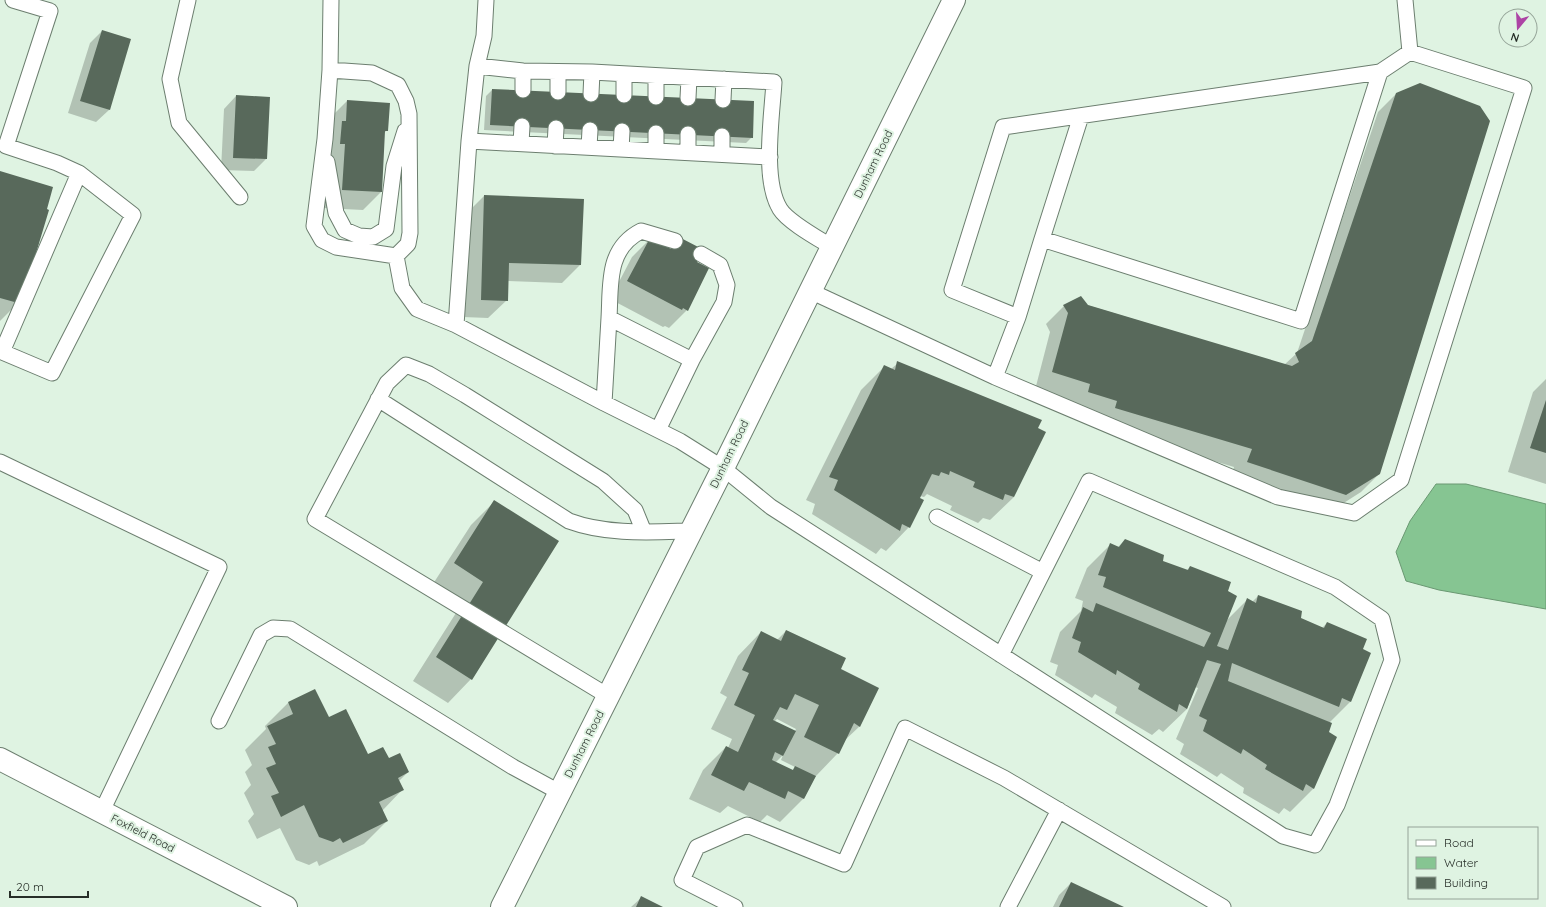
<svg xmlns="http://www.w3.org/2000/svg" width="1546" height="907" font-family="Quicksand,sans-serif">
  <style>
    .water { fill: #86c592; stroke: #6a9872 }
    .shadow { fill: #0003; fill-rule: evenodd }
    .building { fill: #58695b }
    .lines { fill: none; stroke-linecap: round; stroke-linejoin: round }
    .service-casing { stroke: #6c7e6f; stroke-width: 17 }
    .tertiary-casing { stroke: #6c7e6f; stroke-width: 24 }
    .service { stroke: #fff; stroke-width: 15 }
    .tertiary { stroke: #fff; stroke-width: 22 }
    .labels { text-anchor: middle; stroke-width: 4; stroke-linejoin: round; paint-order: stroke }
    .street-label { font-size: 11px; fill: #272e28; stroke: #dff3e2 }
  </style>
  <rect width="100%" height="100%" fill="#dff3e2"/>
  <path class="water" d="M1436 484H1466L1546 504V609L1439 590 1406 581 1396 552 1410 521Z"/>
  <path class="shadow" d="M102 31 109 110 96 122 68 113 90 43Z
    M492 90 752 137 746 143 484 130 486 96Z
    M1396 94 1379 474 1361 492 1328 513 1230 480 1234 467 1097 426 1035 390 1050 332 1046 324 1064 306 1087 305 1284 365 1297 353 1378 112Z
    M236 96 266 159 254 171 221 170 224 109Z
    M347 101 387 130 384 133 381 192 363 210 324 208 329 119Z
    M0 172 30 270 26 274 18 303 0 321Z
    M484 196 580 265 562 283 507 281V300L488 318 463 317 466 214Z
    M677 238 696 263 687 310 669 328 665 326 663 327 610 299 632 257 650 239 667 248Z
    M898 363 1014 497 990 520 983 518 978 523 950 510 952 506 927 494 924 497 920 496 909 527 886 551 881 548 876 554 812 514 815 504 806 500 861 390 884 367 891 369Z
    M1546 379V484L1508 472 1533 392Z
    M494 502 471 679 448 703 413 681 461 605 431 587 471 525Z
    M1125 540 1161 562 1186 571 1190 567 1226 592 1225 622 1248 599 1252 602 1258 596 1300 619 1322 628 1327 623 1362 649 1350 702 1329 723 1314 788 1290 812 1284 808 1279 814 1243 793 1244 788 1221 773 1217 777 1180 754 1184 744 1176 739 1198 688 1195 687 1187 709 1163 732 1159 729 1152 735 1115 713 1117 707 1095 694 1092 698 1055 675 1058 665 1050 662 1060 632 1081 611 1083 601 1075 598 1087 568 1111 544 1118 547Z
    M786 631 840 670 860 726 844 741 838 753 815 777 804 798 780 822 767 815 760 822 728 806 720 813 689 799 703 770 726 747 728 748 732 739 711 729 727 697 720 693 738 656 761 632 777 640ZM777 719 796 729 795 731 774 722ZM783 755 781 760 795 767 792 771 775 763Z
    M288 703 329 718 368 756 388 759 408 772 398 782 402 790 382 811 387 821 364 844 319 866 317 861 309 865 296 860 280 828 257 839 248 821 254 814 244 793 251 785 245 772 252 765 245 750 266 729 265 726Z
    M1071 883 1122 907H1053L1059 895Z
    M641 898 661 907H631Z"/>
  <path class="building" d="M102 30 131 39 110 110 80 101Z
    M1420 83 1480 106 1490 121 1380 474 1346 495 1247 462 1252 449 1115 408 1117 401 1088 392 1090 384 1052 372 1068 313 1063 305 1081 296 1088 305 1292 366 1299 362 1295 353 1312 341 1396 93Z
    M492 89 754 101 753 138 490 125Z
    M236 95 270 97 267 159 233 158Z
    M347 100 390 103 388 131H385L382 192 342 190 345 144H340L342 121H346Z
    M0 171 53 187 47 209 49 210 31 270 29 269 18 303 0 298Z
    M484 195 584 199 581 265 509 263 508 301 481 300Z
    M677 236 704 250 697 262 709 268 688 311 683 308 682 310 627 281 650 238 671 249Z
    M897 361 1042 420 1038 428 1046 432 1014 497 1005 494 1003 500 973 487 975 482 950 471 949 475 941 472 939 476 932 474 920 498 924 500 910 528 902 524 900 531 834 490 838 480 829 477 884 365 895 370Z
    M1546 400V453L1530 448Z
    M494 500 559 541 472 680 436 657 483 582 454 563Z
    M1125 539 1164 555 1163 561 1188 570 1190 566 1231 582 1228 591 1237 596 1217 646 1228 650 1247 598 1256 603 1258 595 1302 611 1301 618 1324 628 1327 622 1367 639 1363 649 1371 653 1351 702 1342 698 1339 707 1232 663 1228 681 1332 723 1329 732 1337 737 1314 789 1306 784 1303 791 1265 769 1267 765 1243 749 1241 754 1203 731 1207 720 1199 716 1221 664 1207 660 1187 709 1179 704 1177 712 1138 689 1140 684 1117 670 1116 675 1078 652 1081 642 1072 638 1083 607 1093 612 1096 603 1204 647 1211 633 1103 587 1106 577 1098 575 1110 543 1119 547Z
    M786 630 846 658 841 669 879 688 860 727 854 723 839 754 804 737 819 705 795 694 787 710 780 707 773 720 796 731 783 756 775 752 772 760 793 770 795 766 816 776 804 799 788 791 785 799 749 782 744 791 711 775 726 746 738 752 755 715 734 705 749 673 742 670 761 631 781 641Z
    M315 689 329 717 346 709 368 754 383 747 389 758 400 753 409 772 398 778 404 790 379 802 388 821 343 843 340 838 333 842 319 837 304 805 281 817 271 796 279 793 266 768 276 764 268 747 276 744 267 726 293 714 288 702Z
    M1071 882 1124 907H1059Z
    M641 896 663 907H636Z"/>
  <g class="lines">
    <defs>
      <path id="service" d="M188 0 170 79 179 123 240 197
        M486 0 484 36 477 66 469 141 770 157
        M477 66 523 71 592 72 774 82C772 116 762 180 780 209 788 222 819 239 832 247
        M330 70 372 73 398 85 406 101 409 114 410 233 408 244 396 256 336 247 322 240 314 226 325 139 330 70 331 0
        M558 72V92
        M523 90V71
        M591 94 592 72
        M624 95V74
        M656 97V76
        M688 98 689 78
        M723 100 724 79
        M469 141 456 325 604 403
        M521 143 522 126
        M555 146 556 128
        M589 147 590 130
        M621 149 622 131
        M656 150V133
        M688 151V134
        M722 154V136
        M327 162 336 213 345 230 359 236 373 237 386 229 394 166 405 131
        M1042 239 1081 116
        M396 256 402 288 417 309 456 325
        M810 291 995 377 1018 317 952 290 1003 127 1380 72 1410 52 1405 0
        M1018 317 1042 239 1301 321 1380 72
        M609 318C611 285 606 249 641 231L675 241
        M0 351 52 373 133 215 79 173 57 163 6 146 50 11 13 0
        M2 352 79 173
        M692 360 724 302 727 285 720 265 701 254
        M995 377 1278 497 1354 513 1401 480 1524 88 1410 52
        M378 399 569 521C607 535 650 532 690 531
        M658 430 604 403 609 318 692 360 658 430 680 441 723 468 771 507 1283 836 1315 845 1337 805 1392 660 1382 619 1335 587 1089 481 1001 655
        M0 462 219 567 102 811
        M937 517 1043 572
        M608 696 315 519 387 383 406 365 429 374 465 395 603 481 635 510 644 532
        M219 721 261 635 273 628 290 629 513 767 559 792
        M735 907 682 880 697 847 747 825 844 864 905 728 1004 778 1223 907
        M1008 907 1059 810"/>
      <path id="tertiary" d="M0 759 286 907
        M502 907 723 468 954 0"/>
    </defs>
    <use href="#service" class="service-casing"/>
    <use href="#tertiary" class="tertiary-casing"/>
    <use href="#service" class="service"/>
    <use href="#tertiary" class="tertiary"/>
  </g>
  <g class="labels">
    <g class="street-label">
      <text transform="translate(873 164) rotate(-64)" y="4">Dunham Road</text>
      <text transform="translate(729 454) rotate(-64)" y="4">Dunham Road</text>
      <text transform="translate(584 744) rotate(-63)" y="4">Dunham Road</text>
      <text transform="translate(143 833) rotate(27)" y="4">Foxfield Road</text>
    </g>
  </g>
  <rect x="1408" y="827" width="130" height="72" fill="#dff3e2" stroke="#95a498"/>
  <rect x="1416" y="840" width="20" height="6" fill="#ffffff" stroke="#95a498"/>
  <text x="1444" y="847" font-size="12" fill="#272e28">Road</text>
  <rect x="1416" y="857" width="20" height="12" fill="#86c592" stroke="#95a498"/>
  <text x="1444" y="867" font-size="12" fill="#272e28">Water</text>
  <rect x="1416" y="877" width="20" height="12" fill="#58695b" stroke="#95a498"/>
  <text x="1444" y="887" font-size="12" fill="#272e28">Building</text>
  <g transform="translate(1518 28) rotate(198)"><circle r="19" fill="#dff3e2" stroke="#95a498"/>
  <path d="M0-3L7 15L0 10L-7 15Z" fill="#ad43a5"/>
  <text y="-6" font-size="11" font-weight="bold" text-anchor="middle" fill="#272e28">N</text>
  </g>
  <path d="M10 891v6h78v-6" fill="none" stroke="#272e28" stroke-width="2"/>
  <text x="16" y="891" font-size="12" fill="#272e28" stroke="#dff3e2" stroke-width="3" paint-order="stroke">20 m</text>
</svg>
